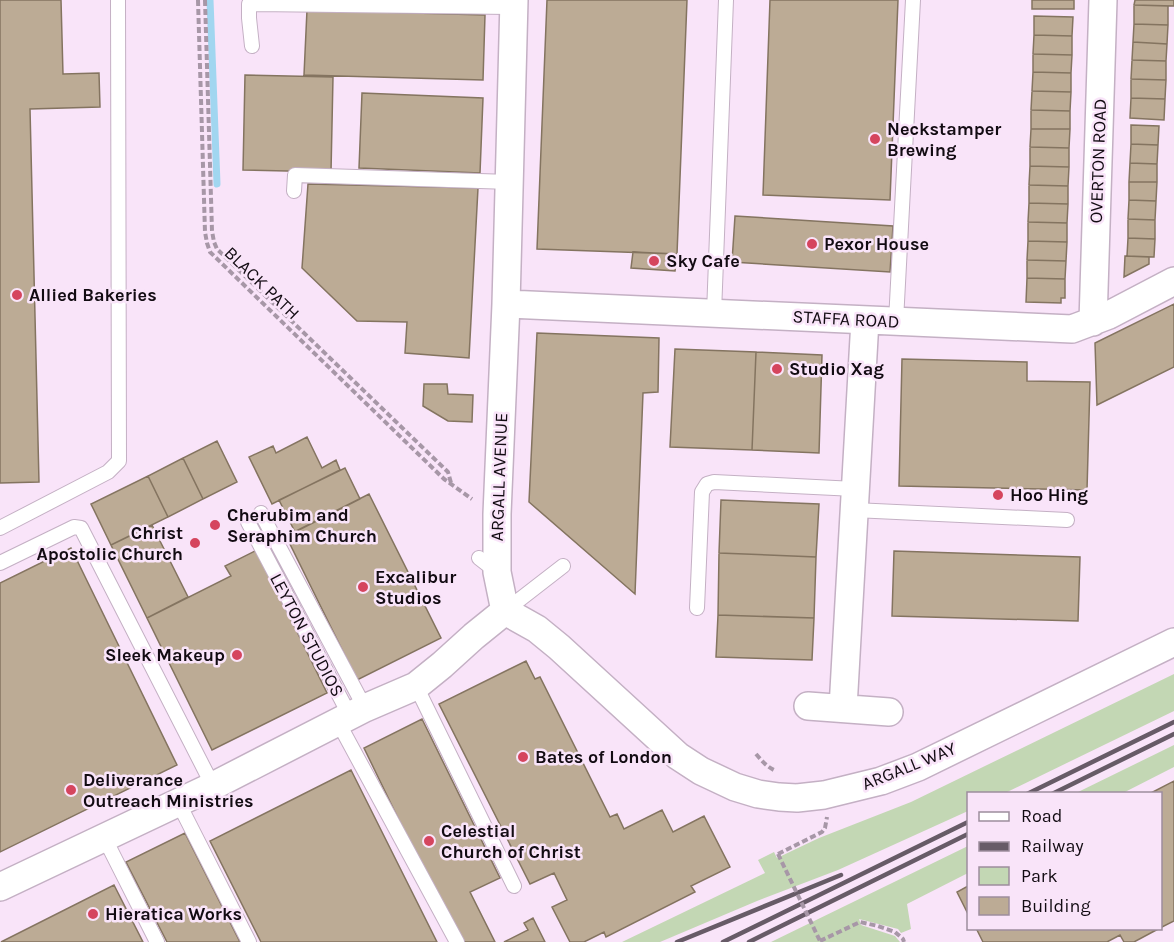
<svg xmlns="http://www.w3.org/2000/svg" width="1174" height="942" font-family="Karla,sans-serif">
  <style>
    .green { fill: #c3d7b4 }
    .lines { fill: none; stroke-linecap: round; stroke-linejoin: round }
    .stream { stroke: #a1d6f0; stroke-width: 7 }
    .building { fill: #bcab95; stroke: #847460; stroke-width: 1.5 }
    .service-casing { stroke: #c4b0c4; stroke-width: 16 }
    .minor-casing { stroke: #c4b0c4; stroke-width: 30 }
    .path { stroke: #a797a7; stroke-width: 4; stroke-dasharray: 6 3; stroke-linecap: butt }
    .service { stroke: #fff; stroke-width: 14 }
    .minor { stroke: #fff; stroke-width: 27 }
    .rail { stroke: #675b67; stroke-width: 4.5 }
    .path-bridge { stroke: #a797a7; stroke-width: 4; stroke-dasharray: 6 3; stroke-linecap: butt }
    .poi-dot { fill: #d5455e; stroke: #f9e4f9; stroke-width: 2 }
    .labels { text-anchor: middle; stroke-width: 5; stroke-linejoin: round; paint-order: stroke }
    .poi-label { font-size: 18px; font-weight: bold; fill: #120b12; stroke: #f9e4f9; text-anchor: start }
    .street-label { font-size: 18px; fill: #120b12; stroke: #f9e4f9 }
  </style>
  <rect width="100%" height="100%" fill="#f9e4f9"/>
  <path class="green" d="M1174 674V711L1005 793 968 794V811L838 870 757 901 660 942H622L765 873 758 860 774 852 777 858 819 838 911 802Z
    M1174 745V767L1123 793H1076Z
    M968 846V873L907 904 911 929 901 933 898 929 859 919 861 925 895 936 900 942H771Z"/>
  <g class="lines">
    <path class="stream" d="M210 0 217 184"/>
  </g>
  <path class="building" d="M0 0H61L63 74 99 73 100 107 30 109 39 482 0 483Z
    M547 0H687L677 254 537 249Z
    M770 0H898L890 200 763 195Z
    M1032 0H1074V9H1032Z
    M1135 0H1174V6L1134 5Z
    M1134 5 1168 6V25L1134 24Z
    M307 10 485 15 483 80 304 75Z
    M1034 16 1073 17 1072 36 1034 35Z
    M1134 24 1168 25 1167 44 1133 42Z
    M1034 35 1072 36V55L1033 54Z
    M1133 42 1167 44 1166 61 1132 60Z
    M1033 54 1072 55 1071 73 1033 72Z
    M1132 60 1166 61V80L1131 79Z
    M1033 72 1071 73V92L1032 91Z
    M245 75 333 77 331 172 243 170Z
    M1131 79 1166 80 1165 99 1131 98Z
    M1032 91 1071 92 1070 111 1031 110Z
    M362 93 483 98 480 173 359 168Z
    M1131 98 1165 99 1164 120 1130 118Z
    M1031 110 1070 111V129H1031Z
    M1131 125 1159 126 1158 145 1131 144Z
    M1031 129H1070L1069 148 1030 147Z
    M1131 144 1158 145 1157 164 1130 163Z
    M1030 147 1069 148V167L1030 166Z
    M1130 163 1157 164V182H1129Z
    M1030 166 1069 167 1068 186 1029 185Z
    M1129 182H1157L1156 201 1129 200Z
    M308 184 478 188 469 358 405 353 407 322 357 321 302 268Z
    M1029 185 1068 186V204L1029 203Z
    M1129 200 1156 201 1155 220 1128 219Z
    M1029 203 1068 204 1067 223 1028 222Z
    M735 216 893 226 890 272 732 262Z
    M1128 219 1155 220V239L1128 238Z
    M1028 222 1067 223V242L1028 241Z
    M1128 238 1155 239 1154 257 1127 256Z
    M1028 241 1067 242 1066 261 1027 260Z
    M633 252 677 254 675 271 631 268Z
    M1125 256 1149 257V264L1124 277Z
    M1027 260 1066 261 1065 279 1027 278Z
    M1027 278 1065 279V298H1061V303L1026 302Z
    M1174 304V367L1097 405 1095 343Z
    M537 333 659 338 658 392 643 393 635 594 529 502Z
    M675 349 756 352 752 450 670 447Z
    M756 352 822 355 819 453 752 450Z
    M902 359 1027 362V381L1090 382 1087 490 899 486Z
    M424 384H447L448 394 473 395 472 422 448 421 423 406Z
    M307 437 322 468 336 460 340 470 272 504 249 457 273 446 276 453Z
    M217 441 237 482 203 499 183 458Z
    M183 458 203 499 168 517 148 476Z
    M345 468 360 499 295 532 279 500Z
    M148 476 168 517 111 545 91 504Z
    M369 494 441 638 357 680 286 536Z
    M721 500 819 504 816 557 719 553Z
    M152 525 188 597 147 618 111 545Z
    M71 548 177 765 0 852V583Z
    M257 550 327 693 212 750 147 618 231 576 225 566Z
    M894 551 1080 557 1078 621 892 616Z
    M719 553 816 557 814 618 718 615Z
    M718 615 814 618 812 660 716 657Z
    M526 661 535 679 540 677 610 817 617 814 624 829 662 810 673 832 704 816 730 867 691 886 695 892 606 937 604 932 584 942H570L552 907 567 900 554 873 530 884 439 704Z
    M422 719 500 878 470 892 495 942H458L364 748Z
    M351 770 437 942H261L210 841Z
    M1174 781V921L1160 928V794H1149Z
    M185 833 240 942H167L126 862Z
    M114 885 143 942H1Z
    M968 886V914L957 892Z
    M533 918 545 942H504L528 930 524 923Z
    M976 928H1160L1134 942H1124L1120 935 1107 942H983Z"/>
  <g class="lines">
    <defs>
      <path id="service" d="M252 46 249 18V4L514 7
        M294 191 295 175 510 182
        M714 313 726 0
        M896 321 913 0
        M854 510 1067 520
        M261 513 365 708
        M248 522 350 716
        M0 528 108 472 119 461 118 0
        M479 558 497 572
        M0 563 74 527 81 528 213 786
        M697 608 702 492 707 484 714 482 855 489
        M505 611 563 566
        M416 686 514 886
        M338 722 457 942
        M178 802 249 942
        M104 837 157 942"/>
      <path id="minor" d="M506 304 1072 329 1109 315 1174 281
        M1093 322 1103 0
        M505 611 537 629 559 647 678 756 701 771 735 787 758 794 779 797 797 798 824 795 881 781 918 767 1174 642
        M505 611 497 572V514L506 304 514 0
        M808 706 889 712
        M843 708 865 320
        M0 887 213 786 365 708 416 686 442 665 474 636 505 611"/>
    </defs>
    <use href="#service" class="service-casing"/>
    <use href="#minor" class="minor-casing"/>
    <path class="path" d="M198 0 205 232 207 243 210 252 444 479 472 499
      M205 0 212 231 214 242 217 249 448 472 451 483
      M756 754C762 761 767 767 776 771
      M778 854 822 832 825 828 827 817
      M820 941 860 922 878 926 895 932 903 939 904 942"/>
    <use href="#service" class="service"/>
    <use href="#minor" class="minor"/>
    <path class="rail" d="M1027 794 1174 722
      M1052 794 1174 734
      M677 942 841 875
      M723 942 968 822
      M749 942 968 834"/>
    <path class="path-bridge" d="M778 854 820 941"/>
  </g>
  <g class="poi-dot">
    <circle cx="875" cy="139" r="6"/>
    <circle cx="812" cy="244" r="6"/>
    <circle cx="654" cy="261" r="6"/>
    <circle cx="17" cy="295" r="6"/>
    <circle cx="777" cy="369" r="6"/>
    <circle cx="998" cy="495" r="6"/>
    <circle cx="215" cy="525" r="6"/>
    <circle cx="195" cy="543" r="6"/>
    <circle cx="363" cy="587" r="6"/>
    <circle cx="237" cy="655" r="6"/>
    <circle cx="523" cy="757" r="6"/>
    <circle cx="71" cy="790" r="6"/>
    <circle cx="429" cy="841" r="6"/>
    <circle cx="93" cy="914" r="6"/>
  </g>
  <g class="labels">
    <g class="poi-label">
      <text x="887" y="135">Neckstamper<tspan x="887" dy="21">Brewing</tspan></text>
      <text x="824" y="250">Pexor House</text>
      <text x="666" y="267">Sky Cafe</text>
      <text x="29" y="301">Allied Bakeries</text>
      <text x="789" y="375">Studio Xag</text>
      <text x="1010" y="501">Hoo Hing</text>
      <text x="227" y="521">Cherubim and<tspan x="227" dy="21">Seraphim Church</tspan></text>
      <text x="183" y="539" text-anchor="end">Christ<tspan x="183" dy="21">Apostolic Church</tspan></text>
      <text x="375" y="583">Excalibur<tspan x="375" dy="21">Studios</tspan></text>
      <text x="225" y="661" text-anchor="end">Sleek Makeup</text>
      <text x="535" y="763">Bates of London</text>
      <text x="83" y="786">Deliverance<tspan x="83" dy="21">Outreach Ministries</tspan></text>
      <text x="441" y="837">Celestial<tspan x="441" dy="21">Church of Christ</tspan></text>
      <text x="105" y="920">Hieratica Works</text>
    </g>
    <g class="street-label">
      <text transform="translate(1098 161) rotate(-88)" y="6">OVERTON ROAD</text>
      <text transform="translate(262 283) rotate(44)" y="6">BLACK PATH</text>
      <text transform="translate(846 319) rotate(3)" y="6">STAFFA ROAD</text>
      <text transform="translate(499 477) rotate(-88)" y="6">ARGALL AVENUE</text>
      <text transform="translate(307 635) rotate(62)" y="6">LEYTON STUDIOS</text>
      <text transform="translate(909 766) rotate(-22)" y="6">ARGALL WAY</text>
    </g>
  </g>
  <rect x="967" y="792" width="195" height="138" fill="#f9e4f9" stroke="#9d8d9d" stroke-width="1.5"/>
  <rect x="979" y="812" width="30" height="9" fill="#ffffff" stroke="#9d8d9d" stroke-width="1.5"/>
  <text x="1021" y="822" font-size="18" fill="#120b12">Road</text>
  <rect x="979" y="842" width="30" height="9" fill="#675b67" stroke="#9d8d9d" stroke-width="1.5"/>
  <text x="1021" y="852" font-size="18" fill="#120b12">Railway</text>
  <rect x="979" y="867" width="30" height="18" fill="#c3d7b4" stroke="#9d8d9d" stroke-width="1.5"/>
  <text x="1021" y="882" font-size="18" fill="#120b12">Park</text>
  <rect x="979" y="897" width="30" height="18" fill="#bcab95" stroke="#9d8d9d" stroke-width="1.5"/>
  <text x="1021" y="912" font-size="18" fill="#120b12">Building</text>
</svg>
